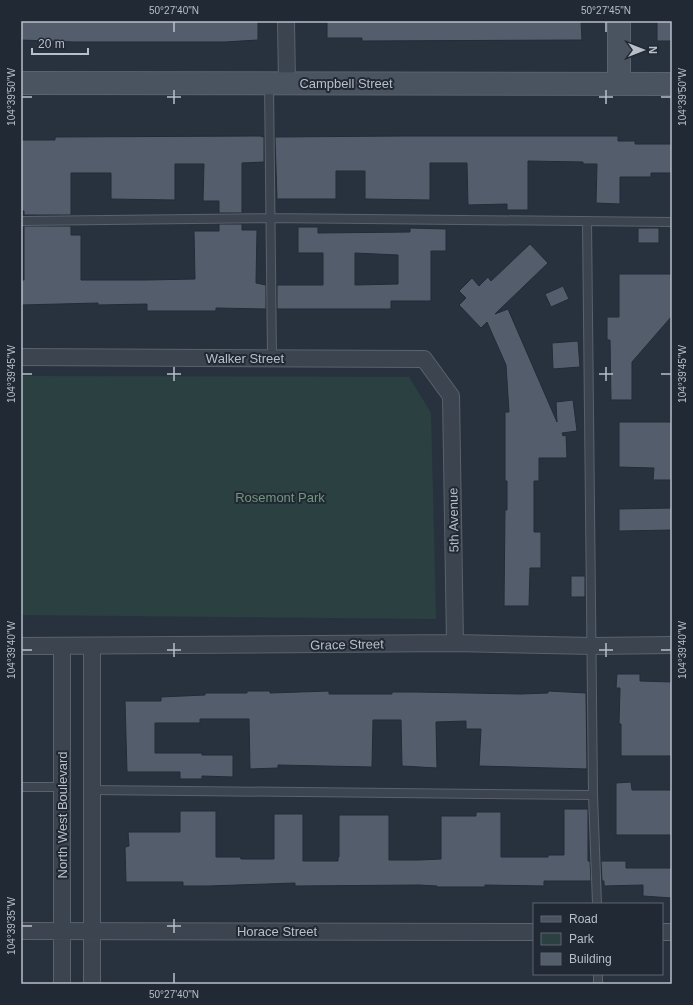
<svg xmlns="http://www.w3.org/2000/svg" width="693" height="1005" font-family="Arial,sans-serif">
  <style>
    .green { fill: #2b4040 }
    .building { fill: #545d6c; stroke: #232b36; fill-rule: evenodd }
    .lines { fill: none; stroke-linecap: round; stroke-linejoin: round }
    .lane-casing { stroke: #5a626c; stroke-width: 10 }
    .street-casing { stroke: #5a626c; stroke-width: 18 }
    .secondary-casing { stroke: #5a626c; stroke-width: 24 }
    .lane { stroke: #3c444f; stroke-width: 8 }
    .street { stroke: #3c444f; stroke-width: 16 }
    .secondary { stroke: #4a5461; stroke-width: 22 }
    .ticks { fill: none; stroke: #b9bfc9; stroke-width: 1.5 }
    .labels { text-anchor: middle; stroke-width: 4; stroke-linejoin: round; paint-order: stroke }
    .street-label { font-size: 13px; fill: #b9bfc9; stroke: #212934 }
    .park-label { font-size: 13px; fill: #72987a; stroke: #212934 }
    .neatline { fill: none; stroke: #b9bfc9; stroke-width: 1.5 }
    .ticks-label { font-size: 10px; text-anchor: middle; fill: #b9bfc9 }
  </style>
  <rect width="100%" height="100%" fill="#28323e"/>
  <path class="green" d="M21 376 409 377 431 413 436 619 21 615Z"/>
  <path class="building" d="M21 21H258V40L225 42H74L21 40Z
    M327 21H581L582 40 362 41V38H327Z
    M657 21H672V41H657Z
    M260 136 264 137V162L242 163V213H219V201H203L204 164H175V200L111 199V173H71V215H24V211H21V140H55V137Z
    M403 136H618V141H635V144H672V173H651V177H620V204L596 203 597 164H583V162L528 161V210H507V204L468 205 467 163H430V200L365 199V171H336V199H277L275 137Z
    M219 224H242V230H257L256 283 266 285V309L216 308V311H147V304L98 305V303L21 305V280H24V226H71V235H81V280H147L195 279 194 231H219Z
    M298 227H318V233L410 232V228L446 229V251H431V301H391V309H277V285H323V253H298ZM355 253 398 255V284L355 285Z
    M638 228H659V243H638Z
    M530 244 548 263 495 314 508 309 557 422 556 402 573 400 577 431 562 433 563 436 566 435 567 458H539V481H534V532H541V568H530L529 606H504L505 510H507V481H505V412H509L506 365 487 322 481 328 459 305 466 298 459 291 472 278 479 286 488 277 491 281Z
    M619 274H672V316L632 362V400H611L610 340H607V317H619Z
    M563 286 569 299 551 307 545 294Z
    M578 341 580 367 553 369 552 343Z
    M619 422H672V480H653L654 468 619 467Z
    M672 508V530L619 531V509Z
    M571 576H585V597H571Z
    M617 674H640V681L672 682V756H621V724H619L620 688H616Z
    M247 691H270V693L329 691V694H392V692H415L521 694 548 693V691L586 693 587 769 479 766 481 729H466V721L436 722 437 768 402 766 401 720H373L372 767 278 765V768L250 769 249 719H200V723H155V753H202V755H233V777L202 776V779H180V772H127L125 701H161V697L205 695V693H247Z
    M631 782 632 790H672V835H616V783Z
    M564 809H588V861H590L591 881H544V886L485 885V887H437V886L419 885 295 886V883L209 886H183V882H126L125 847 129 846 128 832H180V811H216V857H240L241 859H274V814H303V861H338V857H339V815H389V860H419L441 859V816H476V812H501V857H548V855H564Z
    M601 861H626V868H672V898L643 896V885L604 886V881H602Z"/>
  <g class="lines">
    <defs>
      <path id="lane" d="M269 84 272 358
        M21 221 269 218 672 222
        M587 221 593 795 597 904
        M21 787H62
        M92 790 593 795
        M598 984V974"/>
      <path id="street" d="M286 21 287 83
        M21 357 424 359 451 396 455 643
        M21 646 455 643 593 646 672 645
        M21 931 534 932
        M662 932H672
        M62 984V647
        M92 984V647"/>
      <path id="secondary" d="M619 21V84
        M21 83 672 84"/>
    </defs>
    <use href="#lane" class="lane-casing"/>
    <use href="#street" class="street-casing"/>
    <use href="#secondary" class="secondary-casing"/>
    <use href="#lane" class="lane"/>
    <use href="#street" class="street"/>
    <use href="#secondary" class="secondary"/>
  </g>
  <path class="ticks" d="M174 22V32M606 22V32M174 90V104M606 90V104M22 97H32M167 97H181M599 97H613M661 97H671M174 367V381M606 367V381M22 374H32M167 374H181M599 374H613M661 374H671M174 643V657M606 643V657M22 650H32M167 650H181M599 650H613M661 650H671M174 919V933M22 926H32M167 926H181M174 973V983"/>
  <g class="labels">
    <g class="street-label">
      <text x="346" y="88">Campbell Street</text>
      <text x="245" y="363">Walker Street</text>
      <text transform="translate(453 520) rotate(-91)" y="5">5th Avenue</text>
      <text transform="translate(347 644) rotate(-1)" y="5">Grace Street</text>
      <text transform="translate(62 815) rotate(-90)" y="5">North West Boulevard</text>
      <text x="277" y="936">Horace Street</text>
    </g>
    <g class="park-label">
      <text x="280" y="502">Rosemont Park</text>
    </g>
  </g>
  <rect width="693" height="1005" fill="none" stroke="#212934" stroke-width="44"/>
  <rect x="533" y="903" width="130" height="72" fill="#212934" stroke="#5e6570"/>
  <rect x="541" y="916" width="20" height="6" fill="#4a5461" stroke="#5e6570"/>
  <text x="569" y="923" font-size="12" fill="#b9bfc9">Road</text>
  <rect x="541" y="933" width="20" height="12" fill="#2b4040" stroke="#5e6570"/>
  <text x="569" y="943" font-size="12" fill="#b9bfc9">Park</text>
  <rect x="541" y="953" width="20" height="12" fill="#545d6c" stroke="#5e6570"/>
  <text x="569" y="963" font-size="12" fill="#b9bfc9">Building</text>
  <g transform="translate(643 50) rotate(90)" stroke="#212934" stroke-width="3" paint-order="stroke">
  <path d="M0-3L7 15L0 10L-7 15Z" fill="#b9bfc9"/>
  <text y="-6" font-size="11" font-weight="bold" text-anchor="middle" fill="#b9bfc9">N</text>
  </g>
  <path d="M32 48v6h56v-6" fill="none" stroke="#b9bfc9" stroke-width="2"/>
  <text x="38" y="48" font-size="12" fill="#b9bfc9" stroke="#212934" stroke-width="3" paint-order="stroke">20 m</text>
  <rect x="22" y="22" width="649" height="961" class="neatline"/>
  <g class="ticks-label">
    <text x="174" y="14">50°27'40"N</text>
    <text x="606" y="14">50°27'45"N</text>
    <text transform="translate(682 97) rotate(-90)" y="4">104°39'50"W</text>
    <text transform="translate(11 97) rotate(-90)" y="4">104°39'50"W</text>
    <text transform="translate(11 374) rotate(-90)" y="4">104°39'45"W</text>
    <text transform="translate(682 374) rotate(-90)" y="4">104°39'45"W</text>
    <text transform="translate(11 650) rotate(-90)" y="4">104°39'40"W</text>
    <text transform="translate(682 650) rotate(-90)" y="4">104°39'40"W</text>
    <text transform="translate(11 926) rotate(-90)" y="4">104°39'35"W</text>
    <text x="174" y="998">50°27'40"N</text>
  </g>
</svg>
